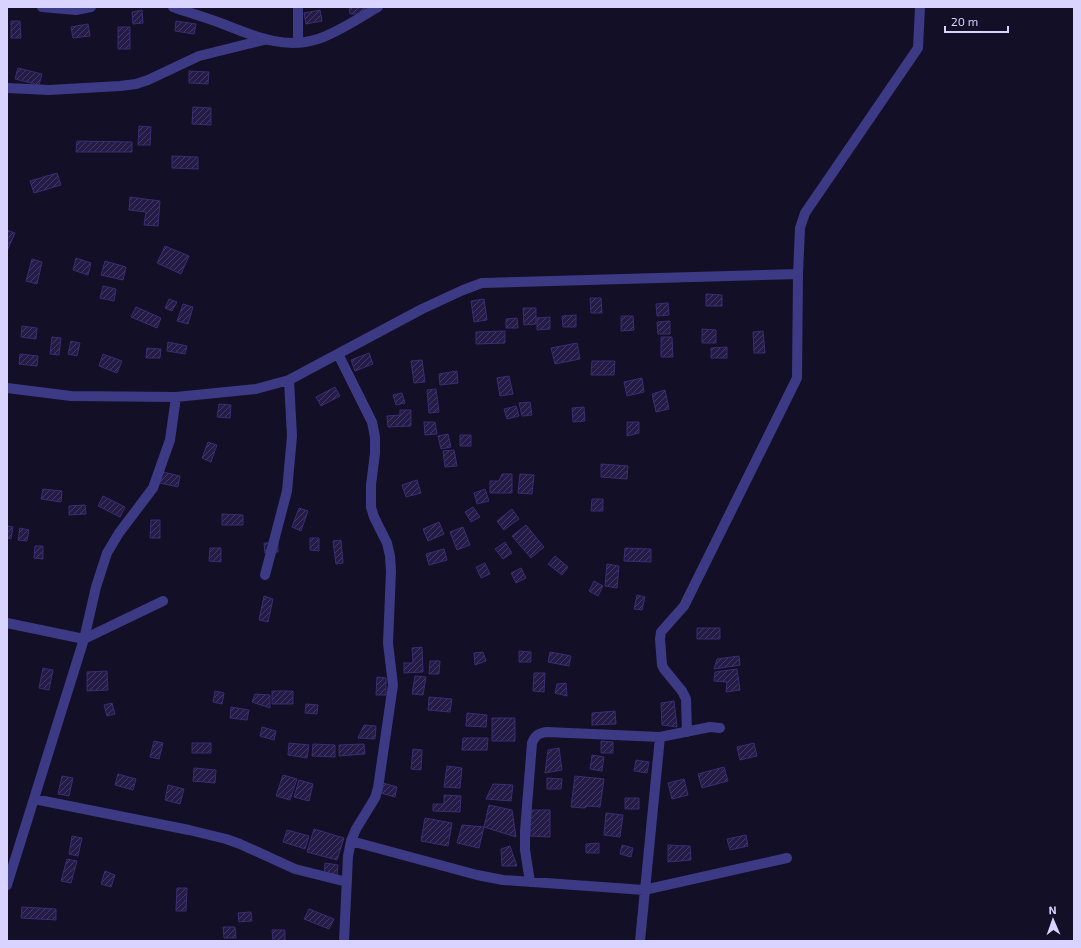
<svg xmlns="http://www.w3.org/2000/svg" width="1081" height="948" font-family="'Exo 2',sans-serif">
  <style>
    .building { fill: url(#building-hatch); stroke: #3b2d73 }
    .lines { fill: none; stroke-linecap: round; stroke-linejoin: round }
    .street { stroke: #3d3a85; stroke-width: 10 }
  </style>
  <defs>
    <pattern id="building-hatch" width="6" height="6" patternUnits="userSpaceOnUse"><rect width="6" height="6" fill="#241b47"/><path d="M-1 1l2-2M0 6l6-6M5 7l2-2" fill="none" stroke="#433b63"/></pattern>
  </defs>
  <rect width="100%" height="100%" fill="#130f26"/>
  <path class="building" d="M349 7H365V14H350Z
    M142 10 143 23 133 24 132 12Z
    M320 10 322 21 306 24 304 13Z
    M11 21H20L21 38H11Z
    M176 21 196 24 194 34 175 31Z
    M88 24 90 36 73 38 71 27Z
    M118 27H130V49H118Z
    M18 68 42 74 39 85 15 79Z
    M189 71 209 72 208 84 189 83Z
    M193 107 211 108V125L192 124Z
    M139 126 151 127 150 145H138Z
    M77 141 132 142V152H76Z
    M172 156 198 157V169L172 168Z
    M57 173 61 185 34 193 30 181Z
    M130 197 160 201 158 226 144 225 146 212 129 210Z
    M7 230 15 233 7 251Z
    M165 246 189 256 181 274 157 263Z
    M76 258 91 263 88 275 73 270Z
    M32 259 42 262 37 284 26 281Z
    M105 261 126 267 123 280 101 275Z
    M103 286 116 289 114 301 100 298Z
    M706 294 722 295V306H706Z
    M590 298H601L602 313H591Z
    M169 299 177 302 172 311 165 308Z
    M484 299 487 320 474 322 471 301Z
    M668 303 669 315 657 316 656 304Z
    M183 304 193 307 188 324 177 321Z
    M136 307 161 318 157 328 131 317Z
    M523 308H536V324L524 325Z
    M576 315V327H563L562 316Z
    M621 316H633L634 330 621 331Z
    M550 317V329L537 330V318Z
    M517 318 518 328H506V319Z
    M670 321V334H658L657 322Z
    M22 326 37 328 36 339 21 337Z
    M702 329 716 330V343H702Z
    M505 331V343L476 344V332Z
    M763 331 765 353H754L753 332Z
    M52 337 61 338 59 355 50 354Z
    M661 337H672L673 357H661Z
    M71 341 80 343 77 356 68 354Z
    M168 342 187 346 185 354 167 351Z
    M577 343 580 359 555 364 551 348Z
    M727 347V358H711V348Z
    M147 348 161 349 160 358H146Z
    M369 353 373 364 355 371 351 360Z
    M20 354 38 356 37 366 19 364Z
    M103 354 122 361 117 373 99 366Z
    M422 360 425 382 414 383 411 361Z
    M592 361H615L614 375H591Z
    M457 371 458 383 440 385 439 374Z
    M509 376 513 394 500 396 497 378Z
    M642 378 644 392 627 396 624 382Z
    M335 387 340 396 321 406 316 397Z
    M436 389 439 412 429 413 427 390Z
    M665 390 669 409 656 412 652 394Z
    M402 393 405 403 396 405 393 395Z
    M530 402 532 415 522 416 519 403Z
    M219 404 231 405 230 418 217 417Z
    M516 406 519 416 507 419 504 409Z
    M584 407 585 421 573 422 572 408Z
    M400 410H411V426L388 427 387 416 400 415Z
    M424 422H435L437 434 425 435Z
    M627 422H639V433L627 436Z
    M448 434 451 447 441 449 438 436Z
    M460 435H471V446H460Z
    M208 442 217 445 211 462 202 458Z
    M454 450 457 466 445 467 443 451Z
    M601 464 628 466 627 479 601 477Z
    M163 472 180 476 178 487 160 483Z
    M502 474H512V493H490V481H499Z
    M520 474 534 475 532 494 518 493Z
    M417 480 421 493 406 497 402 485Z
    M43 489 62 491 61 502 41 499Z
    M485 489 489 501 477 504 474 493Z
    M103 496 125 507 120 517 98 506Z
    M592 499H603V511H591Z
    M85 505 86 514 69 515V506Z
    M473 507 480 517 471 522 465 512Z
    M299 508 308 511 301 531 292 527Z
    M512 509 519 519 504 530 497 521Z
    M222 514 243 515V525H222Z
    M151 520H160V538H150Z
    M439 522 444 534 428 541 423 529Z
    M526 525 544 547 531 558 512 536Z
    M7 526 13 527 11 539 7 538Z
    M463 527 470 545 457 550 450 532Z
    M20 528 29 530 27 541 18 540Z
    M310 538H319V551L310 550Z
    M341 540 343 563 336 564 333 541Z
    M505 542 512 553 503 559 495 549Z
    M264 543H278V552L265 553Z
    M35 546H43V559L34 558Z
    M210 548H221V562L209 561Z
    M625 548 651 549V562L624 561Z
    M444 549 447 560 429 565 426 554Z
    M555 556 568 567 562 575 548 564Z
    M485 563 490 574 481 578 476 567Z
    M607 564 619 566 617 588 605 586Z
    M521 568 526 578 516 583 511 573Z
    M594 581 603 586 598 596 589 591Z
    M637 595 645 597 642 610 634 609Z
    M264 596 273 599 268 622 259 620Z
    M697 628H720V639H697Z
    M422 647 423 672 404 673V663H413L412 648Z
    M519 651 531 652V662H519Z
    M483 652 486 661 475 665 474 653Z
    M550 652 571 656 569 666 548 662Z
    M739 656 740 665 714 669 717 659Z
    M430 661H440L439 674H429Z
    M43 668 53 670 49 690 39 688Z
    M737 669 740 690 726 692 727 682 714 681 715 672Z
    M107 671 108 690 87 691V672Z
    M534 673H545L544 692 533 691Z
    M415 676 426 677 423 695 412 694Z
    M377 677 386 678V695H376Z
    M566 683 567 696 555 693 557 684Z
    M215 691 224 693 222 704 213 702Z
    M272 691H293V704H272Z
    M255 694 270 695V708L252 702Z
    M429 697 452 699 450 712 428 710Z
    M674 701 677 727 662 725 661 703Z
    M112 703 115 714 107 716 104 705Z
    M306 704 318 705 317 714 305 713Z
    M231 707 249 710 247 720 230 718Z
    M615 711 616 724 592 725V713Z
    M467 713 487 715 486 727 466 726Z
    M492 718H515V741H492Z
    M364 725 376 726 375 739 358 738Z
    M262 727 276 731 274 740 260 736Z
    M463 738H488L487 750H462Z
    M154 741 163 743 159 759 150 757Z
    M601 741 613 742V753H601Z
    M192 743H211V753H192Z
    M289 743 309 745 307 758 288 755Z
    M754 743 757 756 740 760 737 747Z
    M313 744 335 745V757L312 756Z
    M364 744 365 754 339 756V745Z
    M559 748 562 770 545 773 548 750Z
    M413 749 422 750 421 770 411 769Z
    M592 755 604 757 602 771 590 769Z
    M636 760 649 762 647 773 634 771Z
    M447 766 462 768 460 788 444 787Z
    M724 767 728 781 702 788 698 774Z
    M194 768 216 770 215 783 193 781Z
    M118 774 136 779 133 790 115 785Z
    M283 775 297 779 290 800 276 796Z
    M62 776 73 778 69 796 58 794Z
    M575 776 604 779 600 807 587 806 585 808 571 807Z
    M547 778 562 779 561 789H547Z
    M684 779 688 795 672 799 668 783Z
    M299 780 313 784 309 801 294 797Z
    M383 783 397 787 395 797 377 792Z
    M493 784 513 785 511 801 486 799Z
    M168 785 184 789 180 804 165 800Z
    M444 795 461 796 460 812 433 811V804H444Z
    M625 798H639V809H625Z
    M489 805 512 810 516 837 484 827Z
    M531 810H550V837L530 836Z
    M606 813 623 815 620 837 604 835Z
    M425 818 452 823 448 846 421 841Z
    M462 825 484 827 479 848 457 843Z
    M314 829 344 838 337 860 307 852Z
    M287 830 309 836 305 849 283 842Z
    M746 835 748 846 730 850 727 839Z
    M72 836 82 838 78 856 69 854Z
    M599 843V853H586V844Z
    M622 845 633 848 631 857 620 854Z
    M668 845 690 846 691 860 668 862Z
    M510 846 517 866H502L501 849Z
    M67 859 77 861 71 883 61 881Z
    M325 863 338 865 337 876 324 875Z
    M105 871 115 875 111 887 101 884Z
    M177 888H187L186 911H176Z
    M22 907 56 909V920L21 918Z
    M309 909 334 919 329 929 304 919Z
    M251 912 252 921 239 922 238 913Z
    M223 927H235L236 938H224Z
    M272 930H285V941H273Z"/>
  <g class="lines">
    <path class="street" d="M42 7 76 10 91 7
      M173 7C190 13 207 18 223 24 254 36 284 50 318 39 339 32 359 18 378 7
      M298 42V7
      M7 88 49 90 120 86 136 84 148 80 199 56 264 40
      M338 354 372 422 375 437V453L371 485V507L374 517 387 543 390 556 391 571 388 643 393 685 378 788 375 798 356 829 351 841 348 856 344 941
      M7 388 71 396 176 397 256 389 289 380 422 309 463 290 482 283 798 274
      M265 575 287 491 292 436 289 380
      M7 623 84 639 163 601
      M687 732 686 699 682 691 664 669 662 665 660 639 661 632 684 606 797 378 798 274 800 228 805 213 918 48 920 7
      M34 799 189 830 226 839 240 844 295 869 347 882
      M351 841 477 875 503 880 644 890 787 858
      M530 882 525 850V831L532 743C535 735 539 733 547 732L660 737 710 727 720 728
      M7 885 84 639 96 587 107 553 119 533 153 488 170 440 176 397
      M640 941 660 737"/>
  </g>
  <rect width="1081" height="948" fill="none" stroke="#d9d4ff" stroke-width="16"/>
  <g transform="translate(1053 920) rotate(358)" stroke="#130f26" stroke-width="3" paint-order="stroke">
  <path d="M0-3L7 15L0 10L-7 15Z" fill="#d9d4ff"/>
  <text y="-6" font-size="11" font-weight="bold" text-anchor="middle" fill="#d9d4ff">N</text>
  </g>
  <path d="M945 26v6h63v-6" fill="none" stroke="#d9d4ff" stroke-width="2"/>
  <text x="951" y="26" font-size="12" fill="#d9d4ff" stroke="#130f26" stroke-width="3" paint-order="stroke">20 m</text>
</svg>
